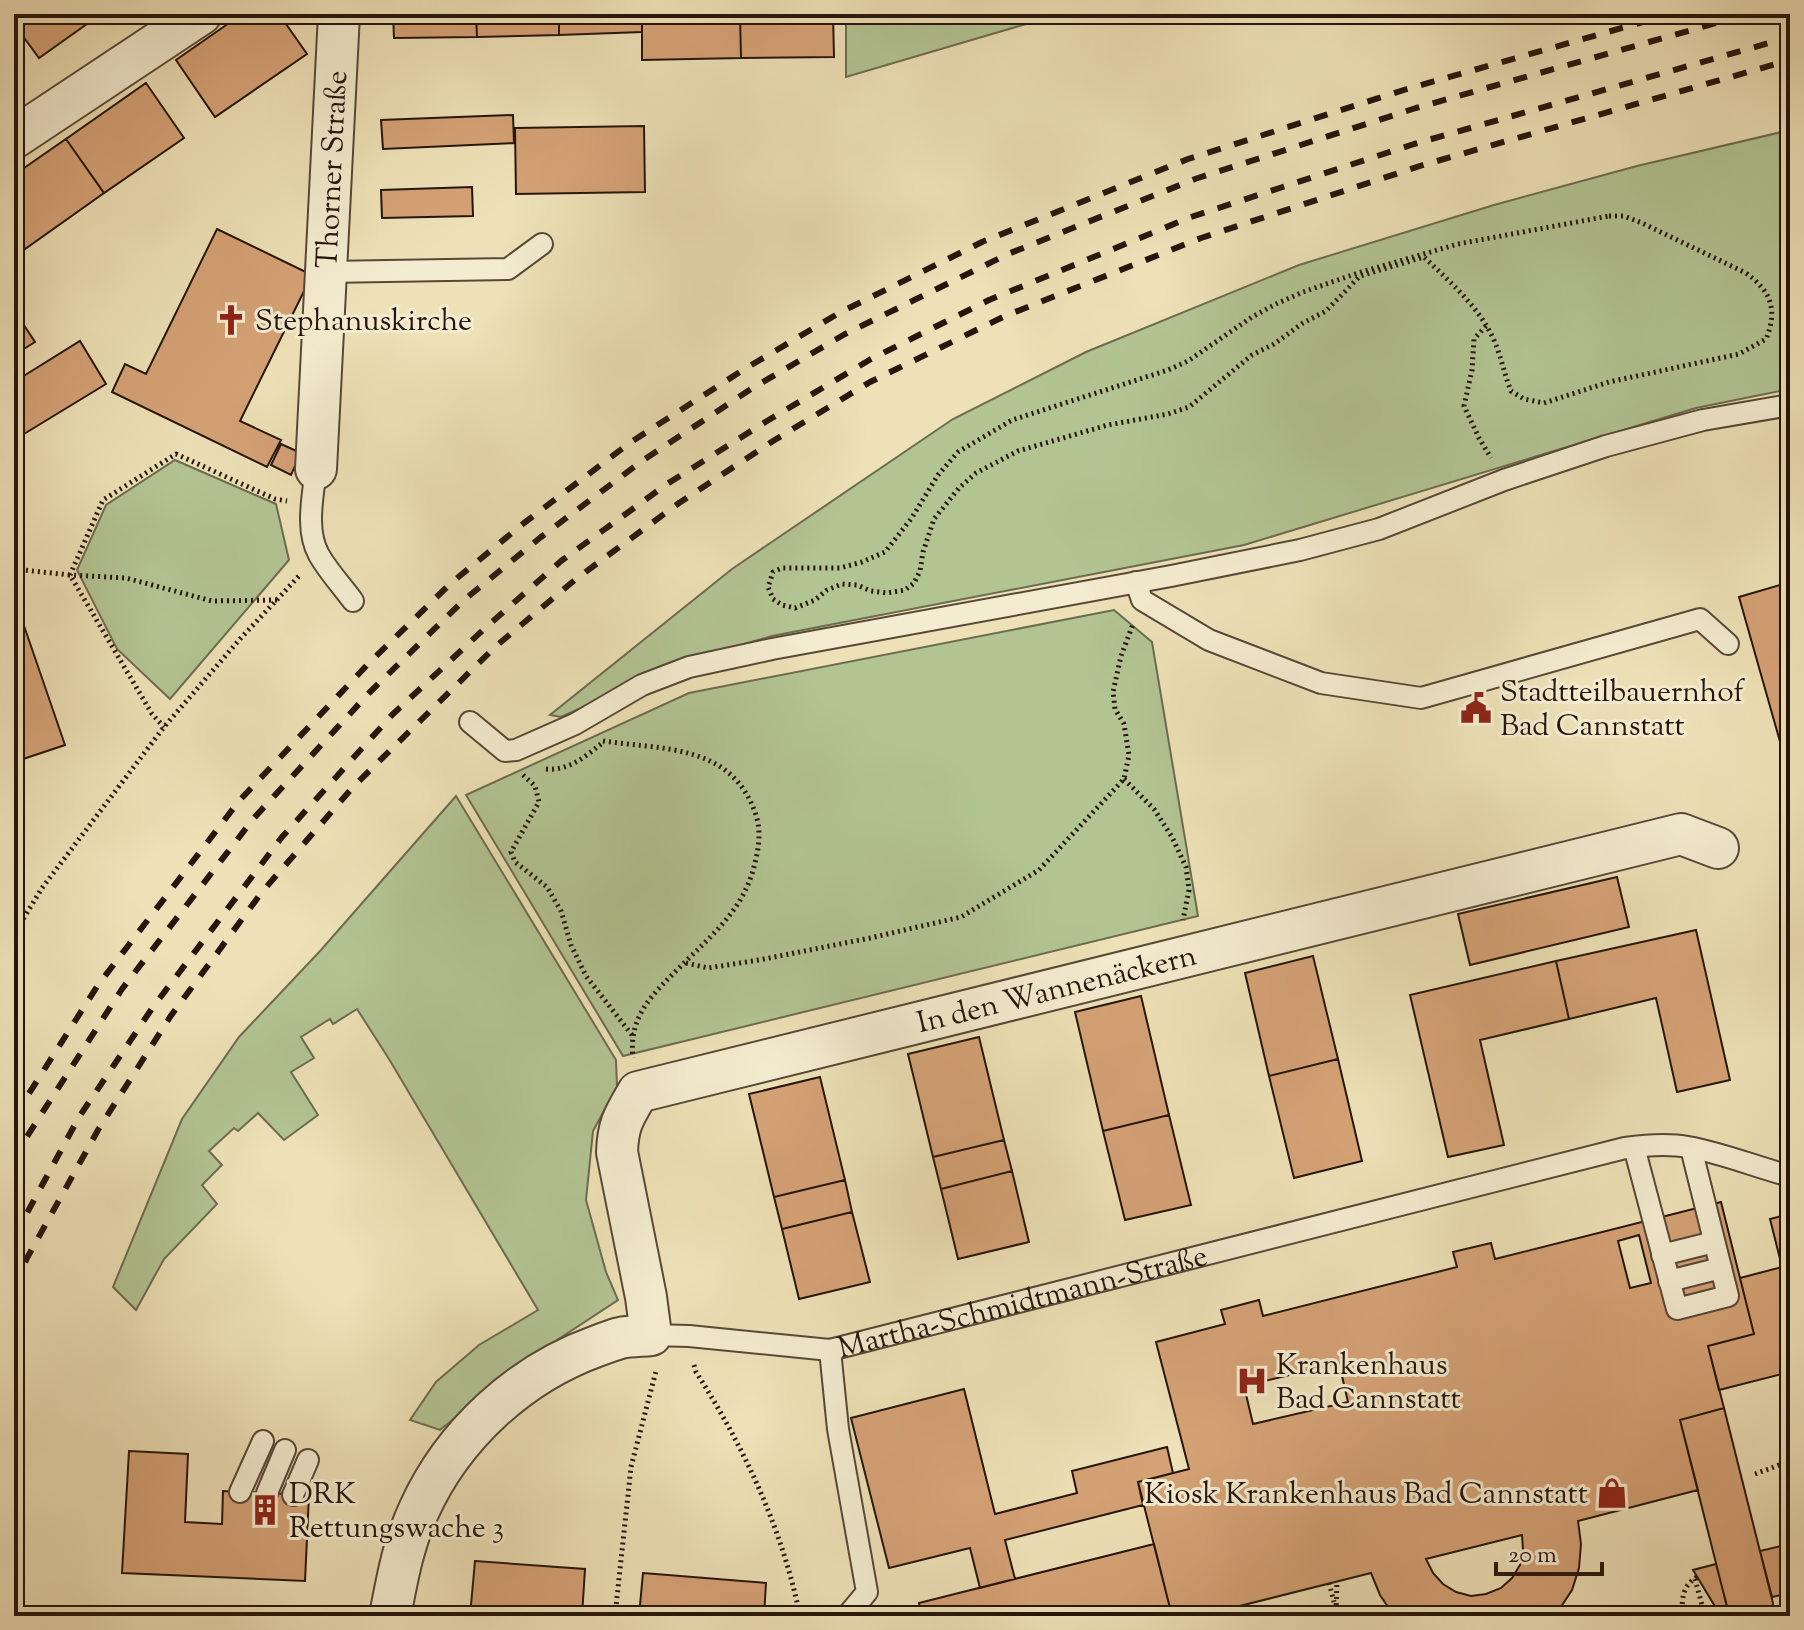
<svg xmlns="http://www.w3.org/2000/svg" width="1804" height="1630" font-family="'Sorts Mill Goudy',serif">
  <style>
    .green { fill: #b3c493; stroke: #6c6c50; stroke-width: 2 }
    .building { fill: #d5a276; stroke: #25150d; stroke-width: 2; fill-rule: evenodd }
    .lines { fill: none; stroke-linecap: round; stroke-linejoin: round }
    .lane-casing { stroke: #574838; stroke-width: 24 }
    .street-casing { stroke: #574838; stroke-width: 44 }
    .path { stroke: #25150d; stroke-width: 5; stroke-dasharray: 2 4; stroke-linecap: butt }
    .lane { stroke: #f4ecd0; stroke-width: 20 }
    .street { stroke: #f4ecd0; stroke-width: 40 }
    .rail { stroke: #25150d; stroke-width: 6; stroke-dasharray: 14 14; stroke-linecap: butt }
    .labels { text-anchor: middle; stroke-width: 6; stroke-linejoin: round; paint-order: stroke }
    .street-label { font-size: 30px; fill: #25150d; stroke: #f4ecd0 }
    .poi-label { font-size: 30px; fill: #25150d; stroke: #f4ecd0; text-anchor: start }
  </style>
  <rect width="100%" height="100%" fill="#eee1b7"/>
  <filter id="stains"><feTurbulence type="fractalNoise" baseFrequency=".0025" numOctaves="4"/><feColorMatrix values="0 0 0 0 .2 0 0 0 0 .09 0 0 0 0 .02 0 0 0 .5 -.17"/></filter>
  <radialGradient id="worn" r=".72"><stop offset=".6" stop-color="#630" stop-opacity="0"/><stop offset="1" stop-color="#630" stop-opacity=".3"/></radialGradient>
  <path class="green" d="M846 14H1060L846 77Z
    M1790 130V389L1696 408 1244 545 772 636 683 662 561 717 550 715 732 569 953 419 1086 352 1299 265 1494 205 1637 166Z
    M175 460 276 504 289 560 170 699 117 649 77 570 106 505Z
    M1114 610 1152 642 1198 916 623 1056 466 795 689 693Z
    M456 796 616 1060 617 1087 593 1131 586 1200 606 1272 618 1300 522 1363 440 1430 410 1420 436 1382 479 1345 538 1310 389 1059 357 1009 333 1024 330 1019 301 1037 314 1058 291 1072 318 1115 284 1140 258 1113 238 1131 234 1128 209 1151 222 1165 202 1185 217 1204 164 1259 136 1310 113 1287 182 1119 239 1037 321 950Z"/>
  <path class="building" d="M14 14H101L39 58 14 24Z
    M242 14H279L307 54 215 117 176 60Z
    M393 14H476L477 37 394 38Z
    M476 14H559V35L477 37Z
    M559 14H642V32L559 35Z
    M642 14H740L741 58 642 60Z
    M740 14H833L834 57 741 58Z
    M146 83 184 138 104 193 66 139Z
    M513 115 514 143 383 149 381 120Z
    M644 126 645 192 516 194 515 128Z
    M66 139 104 193 25 249 14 233V175Z
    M472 187 473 216 382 218 381 190Z
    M217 229 312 275 240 421 281 440 267 467 112 392 125 364 146 374Z
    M16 313 35 342 14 355V314Z
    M80 341 106 384 14 440V382Z
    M281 444 301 453 291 475 271 465Z
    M1790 582V777L1739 597Z
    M21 617 65 745 14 762V620Z
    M1617 877 1629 927 1470 965 1458 914Z
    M1696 930 1730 1080 1677 1092 1656 998 1569 1019 1556 961Z
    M1313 956 1338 1059 1269 1076 1245 973Z
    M1556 961 1569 1019 1480 1040 1504 1145 1448 1157 1410 995Z
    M1141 996 1169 1115 1103 1131 1075 1012Z
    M979 1037 1004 1140 933 1157 908 1054Z
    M1338 1059 1362 1161 1294 1178 1269 1076Z
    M820 1077 845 1180 774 1197 749 1094Z
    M1169 1115 1191 1205 1125 1220 1103 1131Z
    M1004 1140 1012 1171 941 1189 933 1157Z
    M1012 1171 1029 1242 958 1259 941 1189Z
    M845 1180 852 1212 782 1229 774 1197Z
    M1721 1202 1754 1334 1708 1346 1724 1408 1680 1420 1698 1490 1578 1521 1581 1544 1579 1568 1572 1590 1555 1616H1394L1380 1595 1371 1573 1200 1616H1172L1138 1482 1189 1469 1156 1342 1225 1324 1221 1310 1259 1300 1263 1316 1457 1267 1453 1252 1491 1243 1495 1259ZM1639 1235 1651 1283 1630 1288 1618 1241ZM1339 1363 1348 1402 1253 1424 1244 1386ZM1522 1535 1523 1550 1520 1565 1512 1578 1501 1588 1486 1594 1471 1596 1456 1592 1443 1584 1433 1573 1426 1559Z
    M852 1212 870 1282 799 1299 782 1229Z
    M1790 1214V1372L1719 1390 1708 1346 1754 1334 1740 1278 1782 1267 1770 1219Z
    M964 1389 995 1514 1077 1493 1072 1471 1167 1447 1173 1473 1138 1482 1143 1505 1005 1540 1015 1579 980 1588 970 1548 889 1568 851 1418Z
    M1724 1408 1773 1603 1772 1616H1730L1729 1615 1680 1420Z
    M129 1451 188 1454 185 1522 222 1524 223 1491 309 1495 305 1581 122 1573Z
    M1154 1544 1172 1616H921L919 1603Z
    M1790 1544V1593L1772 1597 1760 1551Z
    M475 1561 585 1569 582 1616H470Z
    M1716 1564 1728 1610 1719 1613 1693 1570Z
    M643 1573 766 1583 764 1616H639Z"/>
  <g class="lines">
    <defs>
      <g id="lane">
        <path d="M327 272 508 269 542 244"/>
        <path d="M316 469C313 496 305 530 319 555 328 571 342 586 353 601"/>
        <path d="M1136 582 1142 600 1209 640 1321 683 1421 698 1700 619 1728 644"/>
        <path d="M470 722 505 751 516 750 575 724 642 685 689 667 772 649 1171 576 1300 550 1379 529 1504 480 1606 446 1703 420 1790 405"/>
        <path d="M1634 1147 1677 1309 1728 1296 1691 1148"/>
        <path d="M1662 1255 1714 1242"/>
        <path d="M1669 1281 1721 1268"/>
        <path id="s1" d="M651 1335 689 1336 830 1350 1625 1148C1646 1145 1667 1143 1688 1147 1722 1153 1756 1167 1790 1176"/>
        <path d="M830 1350 838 1429 867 1592 847 1616"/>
        <path d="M240 1492 263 1441"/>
        <path d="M267 1493 285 1450"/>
        <path d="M293 1495 308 1460"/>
      </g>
      <g id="street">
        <path d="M14 138 201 14"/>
        <path id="s2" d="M316 469 339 14"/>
        <path id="s3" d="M390 1616C397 1580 403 1544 419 1510 453 1435 519 1374 597 1346 605 1343 613 1340 620 1338 630 1336 641 1336 651 1335L646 1297 617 1152C618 1124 624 1116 638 1092L1681 834 1718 848"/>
      </g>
    </defs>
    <use href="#lane" class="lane-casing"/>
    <use href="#street" class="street-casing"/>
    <path class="path" d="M1609 216H1624L1642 223 1746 273C1771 291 1778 310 1766 339L1739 354 1609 382 1544 403 1524 399 1511 391C1504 374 1501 355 1493 338 1478 306 1449 281 1424 257L1360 276 1326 311 1303 323 1274 344 1252 355 1189 407 1168 414 1108 425 1018 451 976 473 959 488 934 519 923 552 920 571 914 583 905 590 887 593 871 591 857 585 842 584 827 590 815 600 795 608 782 605 773 599 768 587 773 572 782 568H840L862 562 885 552 911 519 938 475 958 452 1012 420 1168 370 1188 361 1252 317 1276 304 1303 292 1358 273 1458 244Z
      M1486 326 1474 339 1472 370 1464 406 1479 438 1491 458
      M14 569 70 575 152 714 164 727
      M277 600 212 601 126 578 70 575 103 500 176 454 275 499 287 501
      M603 741C665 750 732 744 756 815 761 831 759 847 755 863 751 880 743 898 732 912 718 931 698 949 682 965 654 993 628 1015 633 1058
      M546 769C568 771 585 757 601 744
      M523 775 535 786 539 802 511 852 515 862 547 887 561 911 571 945 586 976 632 1035
      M1124 779 1154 809 1172 837 1186 867 1189 890 1183 920
      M14 934 42 888 164 727 240 639 299 576
      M686 963 708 968 759 960 870 938 961 917 1039 870 1124 779 1129 755 1124 724 1115 709 1113 692 1121 656 1133 624
      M694 1365 696 1372C744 1447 782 1528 800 1616
      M1755 1474 1790 1461
      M1695 1579 1705 1616
      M1329 1583 1334 1602
      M1336 1611 1337 1581
      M615 1616 631 1467 656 1371
      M1682 1616C1682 1599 1682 1586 1697 1577"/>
    <use href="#lane" class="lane"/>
    <use href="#street" class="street"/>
    <path class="rail" d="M14 1117 98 985 239 801 369 663 450 584 524 523 631 442 743 370 839 313 982 242 1188 159 1407 89 1671 14
      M14 1161 26 1138 122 989 254 818 370 692 464 600 541 537 642 461 751 389 845 334 1008 254 1195 179 1416 108 1748 14
      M14 1237 79 1117 153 1007 282 837 392 715 483 630 561 561 667 484 767 421 871 359 989 300 1191 217 1414 144 1790 37
      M14 1288 27 1258 98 1130 170 1017 262 892 353 787 495 647 576 579 679 503 773 441 870 382 1005 316 1201 238 1423 165 1790 60"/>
  </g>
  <defs>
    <symbol id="church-bare" viewBox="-9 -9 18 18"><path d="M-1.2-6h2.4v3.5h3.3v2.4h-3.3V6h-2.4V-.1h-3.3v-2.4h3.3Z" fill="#8f2418" stroke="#f4ecd0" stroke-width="2.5" paint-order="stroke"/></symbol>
    <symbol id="civic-bare" viewBox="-9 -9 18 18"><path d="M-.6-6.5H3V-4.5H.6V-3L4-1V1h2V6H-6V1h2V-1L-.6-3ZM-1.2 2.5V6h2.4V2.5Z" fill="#8f2418" stroke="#f4ecd0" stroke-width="2.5" paint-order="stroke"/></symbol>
    <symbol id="hospital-bare" viewBox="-9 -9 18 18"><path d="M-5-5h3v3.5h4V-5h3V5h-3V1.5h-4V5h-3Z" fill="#8f2418" stroke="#f4ecd0" stroke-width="2.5" paint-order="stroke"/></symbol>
    <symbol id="shop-bare" viewBox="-9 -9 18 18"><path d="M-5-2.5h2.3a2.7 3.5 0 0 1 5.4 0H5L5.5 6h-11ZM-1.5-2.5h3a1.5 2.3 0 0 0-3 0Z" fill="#8f2418" stroke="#f4ecd0" stroke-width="2.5" paint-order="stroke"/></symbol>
    <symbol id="building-bare" viewBox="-9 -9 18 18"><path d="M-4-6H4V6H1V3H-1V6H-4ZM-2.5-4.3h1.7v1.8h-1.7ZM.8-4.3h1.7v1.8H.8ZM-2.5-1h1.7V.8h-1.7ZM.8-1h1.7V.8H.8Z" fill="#8f2418" stroke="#f4ecd0" stroke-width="2.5" paint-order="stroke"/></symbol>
  </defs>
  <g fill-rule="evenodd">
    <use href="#church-bare" x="209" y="298" width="44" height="44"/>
    <use href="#civic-bare" x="1454" y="686" width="44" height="44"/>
    <use href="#hospital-bare" x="1230" y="1359" width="44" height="44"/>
    <use href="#shop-bare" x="1590" y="1471" width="44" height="44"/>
    <use href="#building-bare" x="243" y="1488" width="44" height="44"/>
  </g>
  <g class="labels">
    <g class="street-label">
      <text dy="10" stroke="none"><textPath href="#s2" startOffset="300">Thorner Straße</textPath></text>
      <text dy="10" stroke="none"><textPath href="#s3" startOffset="1096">In den Wannenäckern</textPath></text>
      <text dy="10" stroke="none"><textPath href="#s1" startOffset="378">Martha-Schmidtmann-Straße</textPath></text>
    </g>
    <g class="poi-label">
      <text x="255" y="330">Stephanuskirche</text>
      <text x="1500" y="701">Stadtteilbauernhof<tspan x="1500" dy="34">Bad Cannstatt</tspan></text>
      <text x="1276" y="1374">Krankenhaus<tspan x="1276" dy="34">Bad Cannstatt</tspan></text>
      <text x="289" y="1503">DRK<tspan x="289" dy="34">Rettungswache 3</tspan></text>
      <text x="1588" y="1503" text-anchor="end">Kiosk Krankenhaus Bad Cannstatt</text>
    </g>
  </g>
  <rect width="1804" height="1630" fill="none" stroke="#eee1b7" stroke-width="48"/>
  <rect x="16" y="16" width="1772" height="1598" fill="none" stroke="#25150d" stroke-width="4"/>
  <rect x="24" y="24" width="1756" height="1582" fill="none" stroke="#25150d" stroke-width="2"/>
  <path d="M1496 1562v12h106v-12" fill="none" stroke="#25150d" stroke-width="4"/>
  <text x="1508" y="1562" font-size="24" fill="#25150d" stroke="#f4ecd0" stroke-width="6" paint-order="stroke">20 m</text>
  <rect width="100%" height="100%" filter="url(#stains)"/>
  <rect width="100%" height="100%" fill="url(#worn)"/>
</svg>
